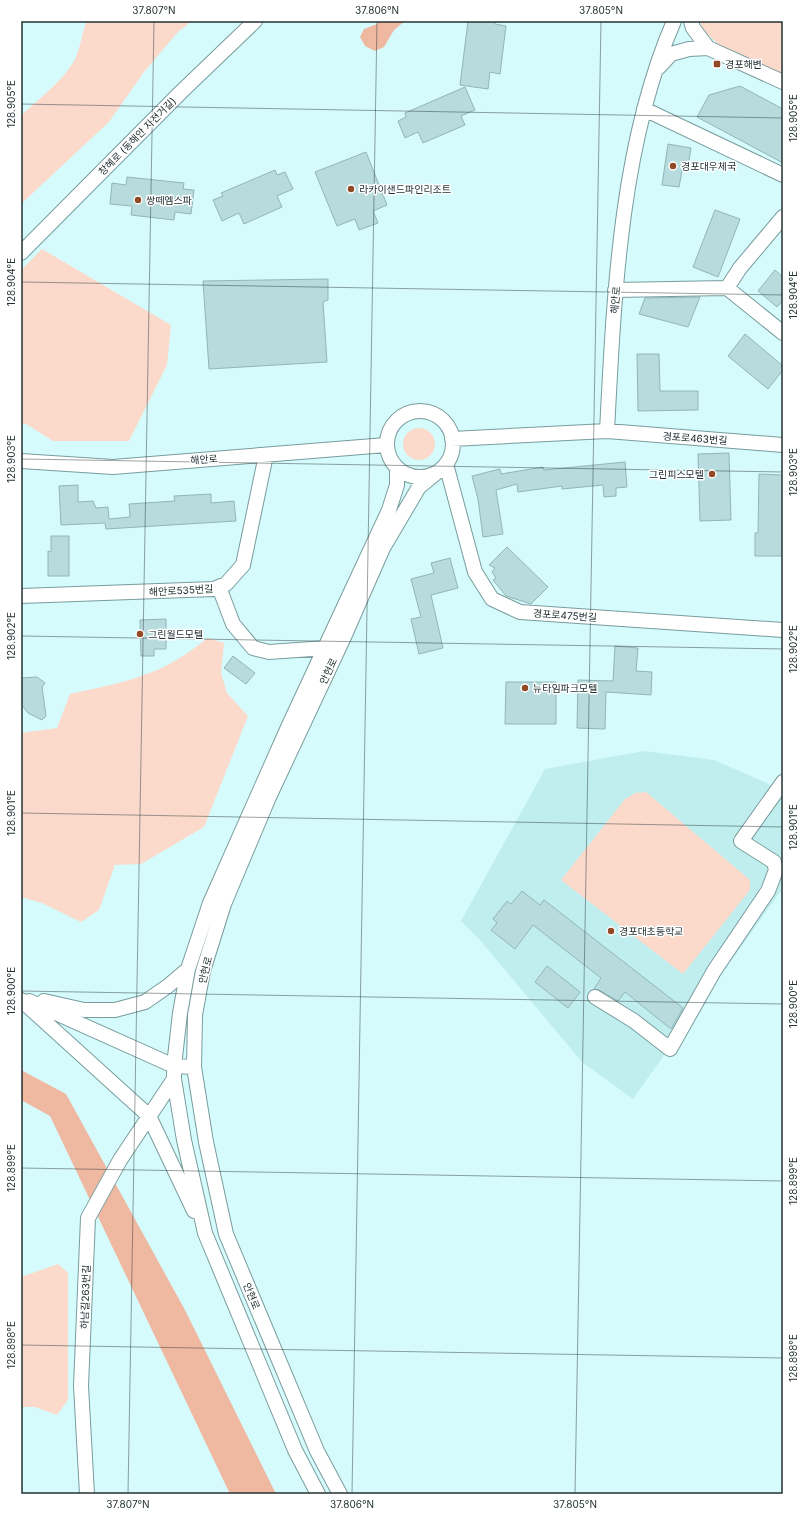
<svg xmlns="http://www.w3.org/2000/svg" width="804" height="1515" font-family="Inter,'Noto Sans KR',sans-serif">
  <style>
    .built { fill: #c0eeef }
    .green { fill: #fbdacc }
    .water { fill: #efb9a1 }
    .building { fill: #b8dcdd; stroke: #92b6b6 }
    .lines { fill: none; stroke-linecap: round; stroke-linejoin: round }
    .minor-casing { stroke: #799c9d; stroke-width: 16 }
    .minor { stroke: #fff; stroke-width: 14 }
    .ticks { fill: none; stroke: #233132; stroke-width: 1; stroke-opacity: 0.45 }
    .poi-dot { fill: #914926; stroke: #fff; stroke-width: 1.5 }
    .labels { text-anchor: middle; stroke-width: 3; stroke-linejoin: round; paint-order: stroke }
    .poi-label { font-size: 10px; fill: #233132; stroke: #fff; text-anchor: start }
    .street-label { font-size: 10px; fill: #233132; stroke: #fff }
    .neatline { fill: none; stroke: #233132; stroke-width: 1.5 }
    .ticks-label { font-size: 10px; text-anchor: middle; fill: #233132 }
  </style>
  <rect width="100%" height="100%" fill="#d6fbfc"/>
  <path class="built" d="M644 751 714 760 767 783 783 795V888L633 1099 582 1062 480 940 461 921 545 769Z"/>
  <path class="green" d="M87 21H192L178 32 144 72 109 122 21 204V116C40 97 64 81 76 57 81 45 82 32 87 21Z
    M700 21H783V74L719 45 703 30Z
    M42 249 171 325 167 365 129 441H53L26 424H21V270Z
    M403 444a16 16 0 1 1 32 0a16 16 0 1 1-32 0Z
    M208 638 224 643 221 673 227 693 248 716 204 827 141 864 115 865 99 910 81 922 42 903 21 897V733L57 728 70 694C106 686 146 679 178 659 188 653 198 645 208 638Z
    M646 792 750 880V890L683 974 561 880 625 799 635 793Z
    M58 1264 68 1273V1400L57 1415 35 1407H21V1277Z"/>
  <path class="water" d="M378 21H405L394 30 384 47 375 51 365 46 360 37 364 29 377 24Z
    M21 1070 66 1094 185 1310 276 1494H230L50 1116 21 1100Z"/>
  <path class="building" d="M468 21H495V24L506 26 500 74 490 72 488 89 460 85Z
    M740 86 783 109V163L697 117 709 95Z
    M465 87 475 110 461 116 465 125 423 143 418 132 405 138 398 121 406 117 405 113Z
    M668 144 691 148 688 166 683 165 679 187 662 185Z
    M366 152 387 205 373 211 378 223 359 230 355 219 337 226 315 172Z
    M275 170 277 175 285 172 293 189 277 196 282 207 244 224 239 213 222 221 213 200 223 196 221 193Z
    M127 177 184 183 183 189 194 190 191 214 175 212 174 220 131 215 132 206 110 204 112 183 126 185Z
    M715 210 740 219 718 277 693 267Z
    M775 270 783 277V300L777 307 758 291Z
    M328 279V300L323 302 327 362 209 369 203 281Z
    M700 297 688 327 639 314 645 298Z
    M745 334 783 366V370L768 389 728 356Z
    M637 354H659L660 391H698V410L638 411Z
    M729 453 731 520 700 521 698 454Z
    M625 462 627 487 616 488V496L604 497 603 485 562 489V486L518 492 517 484 496 490 503 534 483 537 478 499 472 476 500 469 501 474 543 467 544 470Z
    M759 474 783 475V556H755V533H758Z
    M78 485V502L93 501 96 508 108 507 109 519 130 517 129 504 175 501 174 496 211 494V503L234 501 236 521 106 529 105 523 61 525 59 486Z
    M51 536H69V576H48V551L51 552Z
    M507 547 548 587 531 604 506 596 493 580 496 578 492 572 495 568 489 565Z
    M450 558 458 588 431 595 443 648 419 654 411 619 421 617 411 579 434 573 431 563Z
    M166 619V649H154V656H141L140 620Z
    M615 646 638 648 636 671 652 672 651 695 606 692 605 729 577 728 578 680 613 681Z
    M233 656 255 673 246 684 224 668Z
    M37 677 45 683 42 687 46 716 42 720 28 713 21 704V678Z
    M506 682H556V724H505Z
    M522 891 540 905 544 900 683 1008 671 1029 625 992 618 1001 599 990 594 989 601 978 533 925 515 949 491 930 497 923 493 919 507 901 511 904Z
    M547 966 580 992 568 1008 535 982Z"/>
  <g class="lines">
    <defs>
      <path id="minor" d="M691 21 693 28 708 48
        M659 67 671 54 689 49 708 48 783 82
        M644 109 783 175
        M21 253 181 92 255 21
        M727 288 740 268 783 217
        M615 290 727 288 783 333
        M387 444a33 33 0 1 1 66 0a33 33 0 1 1-66 0Z
        M607 431 783 445
        M452 439 607 431C614 297 620 145 674 21
        M21 461 113 467 386 445
        M446 464 475 572 492 599 520 612 783 630
        M219 587 233 624 253 648 269 652 326 648
        M21 596 214 589 226 584 243 565 266 455
        M595 997 634 1021 670 1049 714 971 768 891 776 870 774 862 741 841 783 782
        M21 1000 149 1116 194 1211
        M29 1001 174 1066 194 1067
        M44 1001 84 1010H115L145 1002 168 986 188 969
        M87 1494 81 1386 88 1218 120 1160 174 1079
        M318 1494 295 1450 205 1233 184 1140 174 1079V1066L180 1013 188 969 210 903 289 725 389 510 397 485V469
        M340 1494 317 1451 226 1234 206 1142 194 1067 195 1015 203 971 224 904 269 797 344 637 383 548 419 487 436 473"/>
    </defs>
    <use href="#minor" class="minor-casing"/>
    <use href="#minor" class="minor"/>
  </g>
  <path class="ticks" d="M21 104 783 118M21 282 783 295M21 459 783 472M21 636 783 649M21 813 783 827M21 991 783 1004M21 1168 783 1181M21 1345 783 1358M128 1494 154 21M352 1494 377 21M575 1494 601 21"/>
  <g class="poi-dot">
    <rect x="713" y="60" width="8" height="8" rx="2"/>
    <circle cx="673" cy="166" r="4"/>
    <circle cx="351" cy="189" r="4"/>
    <circle cx="138" cy="200" r="4"/>
    <circle cx="712" cy="474" r="4"/>
    <circle cx="140" cy="634" r="4"/>
    <circle cx="525" cy="688" r="4"/>
    <circle cx="611" cy="931" r="4"/>
  </g>
  <g class="labels">
    <g class="poi-label">
      <text x="725" y="68">경포해변</text>
      <text x="681" y="170">경포대우체국</text>
      <text x="359" y="193">라카이샌드파인리조트</text>
      <text x="146" y="204">쌍떼엠스파</text>
      <text x="704" y="478" text-anchor="end">그린피스모텔</text>
      <text x="148" y="638">그린월드모텔</text>
      <text x="533" y="692">뉴타임파크모텔</text>
      <text x="619" y="935">경포대초등학교</text>
    </g>
    <g class="street-label">
      <text transform="translate(137 136) rotate(-45)" y="4">창혜로 (동해안 자전거길)</text>
      <text transform="translate(615 300) rotate(-85)" y="4">해안로</text>
      <text transform="translate(695 438) rotate(4)" y="4">경포로463번길</text>
      <text transform="translate(204 459) rotate(-4)" y="4">해안로</text>
      <text transform="translate(181 590) rotate(-3)" y="4">해안로535번길</text>
      <text transform="translate(565 615) rotate(4)" y="4">경포로475번길</text>
      <text transform="translate(328 671) rotate(-65)" y="4">안현로</text>
      <text transform="translate(205 970) rotate(-76)" y="4">안현로</text>
      <text transform="translate(252 1296) rotate(67)" y="4">안현로</text>
      <text transform="translate(85 1297) rotate(-88)" y="4">하남길263번길</text>
    </g>
  </g>
  <rect width="804" height="1515" fill="none" stroke="#ffffff" stroke-width="44"/>
  <rect x="22" y="22" width="760" height="1471" class="neatline"/>
  <g class="ticks-label">
    <text x="154" y="14">37.807°N</text>
    <text x="377" y="14">37.806°N</text>
    <text x="601" y="14">37.805°N</text>
    <text transform="translate(11 104) rotate(-90)" y="4">128.905°E</text>
    <text transform="translate(793 118) rotate(-90)" y="4">128.905°E</text>
    <text transform="translate(11 282) rotate(-90)" y="4">128.904°E</text>
    <text transform="translate(793 295) rotate(-90)" y="4">128.904°E</text>
    <text transform="translate(11 459) rotate(-90)" y="4">128.903°E</text>
    <text transform="translate(793 472) rotate(-90)" y="4">128.903°E</text>
    <text transform="translate(11 636) rotate(-90)" y="4">128.902°E</text>
    <text transform="translate(793 649) rotate(-90)" y="4">128.902°E</text>
    <text transform="translate(11 813) rotate(-90)" y="4">128.901°E</text>
    <text transform="translate(793 827) rotate(-90)" y="4">128.901°E</text>
    <text transform="translate(11 991) rotate(-90)" y="4">128.900°E</text>
    <text transform="translate(793 1004) rotate(-90)" y="4">128.900°E</text>
    <text transform="translate(11 1168) rotate(-90)" y="4">128.899°E</text>
    <text transform="translate(793 1181) rotate(-90)" y="4">128.899°E</text>
    <text transform="translate(11 1345) rotate(-90)" y="4">128.898°E</text>
    <text transform="translate(793 1358) rotate(-90)" y="4">128.898°E</text>
    <text x="128" y="1508">37.807°N</text>
    <text x="352" y="1508">37.806°N</text>
    <text x="575" y="1508">37.805°N</text>
  </g>
</svg>
